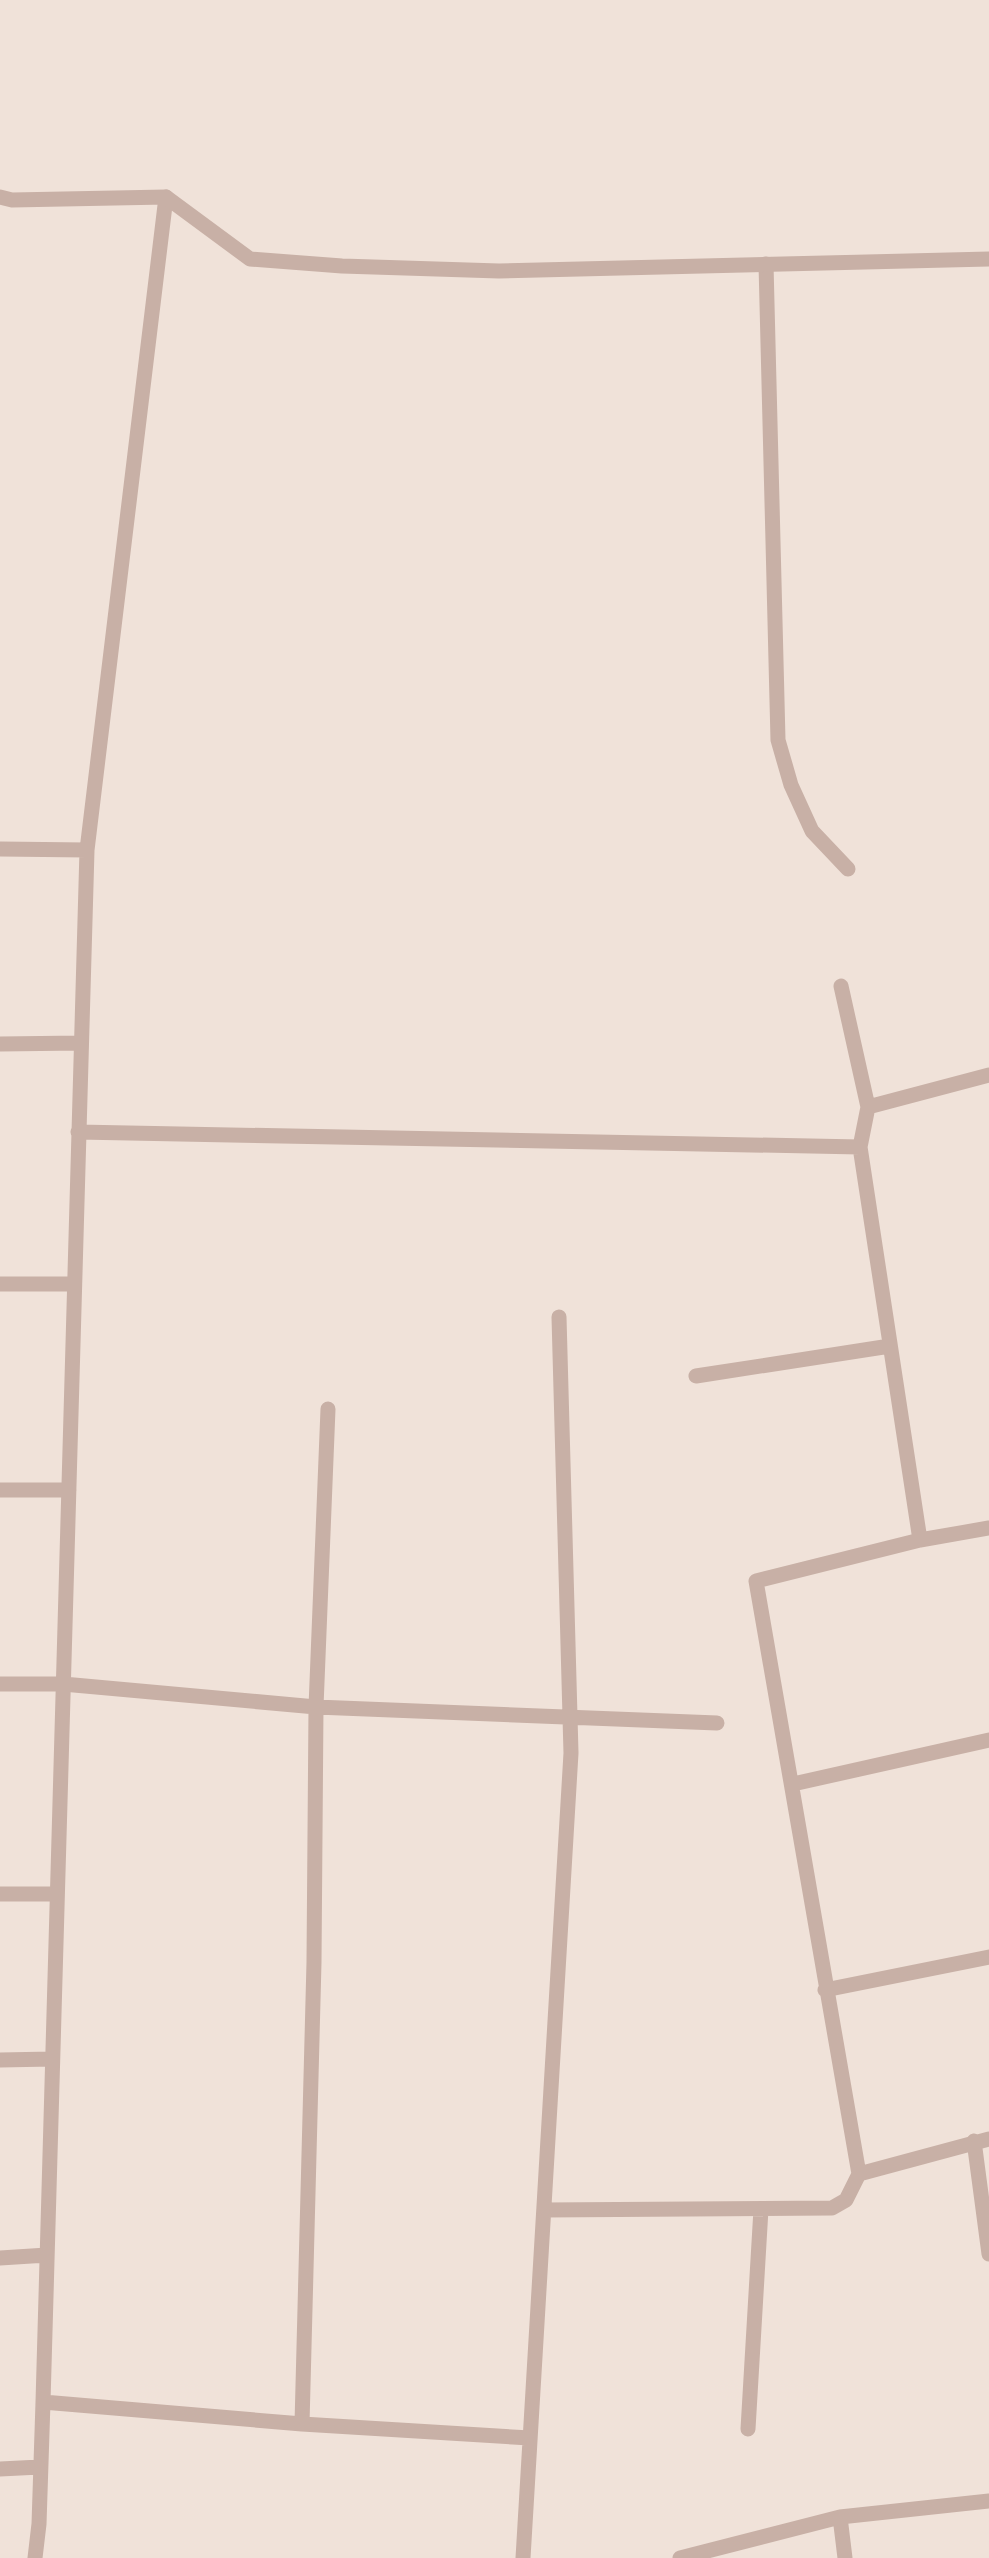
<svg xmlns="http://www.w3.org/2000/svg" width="989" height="2558" font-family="'IBM Plex Sans',sans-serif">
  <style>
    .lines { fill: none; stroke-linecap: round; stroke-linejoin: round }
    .minor { stroke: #c8b0a6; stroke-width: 15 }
    .tertiary { stroke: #c8b0a6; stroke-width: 15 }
  </style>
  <rect width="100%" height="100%" fill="#f0e2d9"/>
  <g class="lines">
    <path class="minor" d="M766 264 778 740 791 785 812 831 848 869
      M0 849 87 850
      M841 986 868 1107 860 1147 920 1540
      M0 1044 81 1043
      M868 1107 989 1075
      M78 1132 860 1147
      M0 1284H74
      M696 1376 890 1346
      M0 1490H69
      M0 1684H63L316 1707 717 1723
      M793 1784 989 1740
      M0 1894H57
      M825 1990 989 1957
      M0 2060 52 2059
      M974 2141 989 2254
      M859 2174 989 2139
      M544 2210 832 2208 846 2200 859 2174C823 1977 792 1779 756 1581L920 1540 989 1528
      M0 2258 47 2255
      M43 2402 302 2424 530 2438
      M302 2424 314 1962 316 1707 328 1409
      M748 2429 761 2209
      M0 2469 40 2467
      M840 2517 845 2558
      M35 2558 39 2524 43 2402 87 850 166 197
      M523 2558 571 1753 559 1317
      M680 2558 840 2517 989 2501"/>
    <path class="tertiary" d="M0 197 12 200 166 197 250 259 342 266 499 271 989 259"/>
  </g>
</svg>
